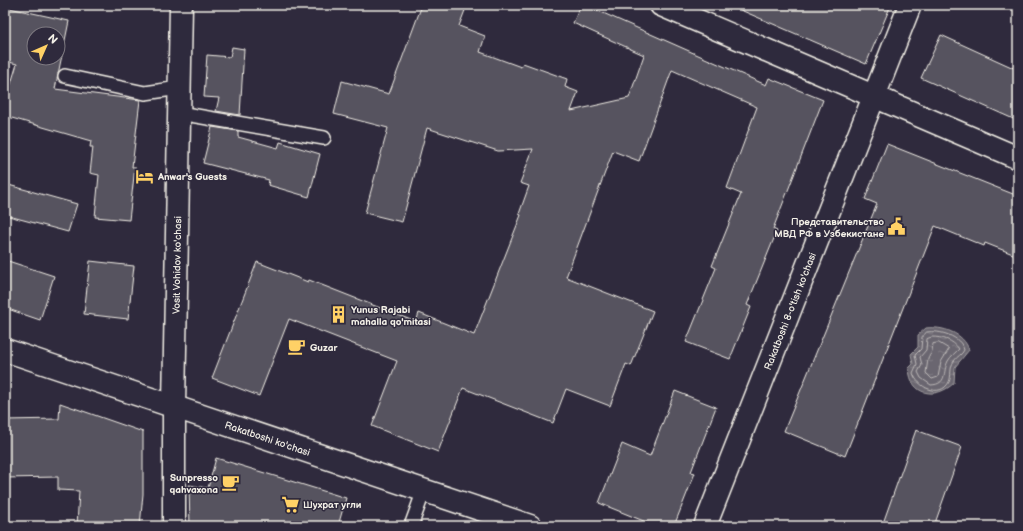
<svg xmlns="http://www.w3.org/2000/svg" width="1023" height="531" font-family="'Balsamiq Sans',sans-serif">
  <style>
    .water { fill: url(#water-ripples); stroke: #a19ea0 }
    .lines { fill: none; stroke-linecap: round; stroke-linejoin: round }
    .shore { stroke: #bdb9b8; stroke-width: 1 }
    .building { fill: #56525f; stroke: #f4f1e8; fill-rule: evenodd }
    .lane-casing { stroke: #f4f1e8; stroke-width: 16 }
    .street-casing { stroke: #f4f1e8; stroke-width: 25 }
    .lane { stroke: #2f2a3d; stroke-width: 13 }
    .street { stroke: #2f2a3d; stroke-width: 22 }
    .labels { text-anchor: middle; stroke-width: 3; stroke-linejoin: round; paint-order: stroke }
    .poi-label { font-size: 10px; font-weight: bold; fill: #f4f1e8; stroke: #2f2a3d; text-anchor: start }
    .street-label { font-size: 10px; fill: #f4f1e8; stroke: #2f2a3d }
  </style>
  <defs>
    <pattern id="water-ripples" width="26" height="14" patternUnits="userSpaceOnUse"><rect width="26" height="14" fill="#6a6670"/><path d="M2 4q2-2 4 0t4 0M15 11q2-2 4 0t4 0" fill="none" stroke="#807c84"/></pattern>
  </defs>
  <rect width="100%" height="100%" fill="#2f2a3d"/>
  <filter id="ink" filterUnits="userSpaceOnUse"><feTurbulence type="fractalNoise" baseFrequency=".025" numOctaves="2"/><feDisplacementMap in="SourceGraphic" scale="8" xChannelSelector="R" yChannelSelector="G"/><feConvolveMatrix kernelMatrix="1 2 1 2 8 2 1 2 1" color-interpolation-filters="sRGB"/></filter>
  <g filter="url(#ink)">
    <path class="water" d="M926 328C942 326 964 333 969 350L955 367 954 383C936 400 910 396 909 368L913 364 911 354 918 347V335Z"/>
    <g class="lines">
      <path class="shore" d="M927 332C939 330 961 336 964 350 962 355 957 356 954 361 949 368 952 376 949 382 940 399 917 387 913 373L917 364 915 355 921 349 922 337Z
        M932 337C942 337 953 340 959 349 955 353 951 356 948 361 942 373 948 384 931 385L921 378 918 372 922 365 920 357 926 350 927 339Z
        M939 343 949 349 941 362 938 377 932 379 926 373 928 359 932 351 933 344Z"/>
    </g>
    <path class="building" d="M422 5H467L459 26 485 36 480 52 521 67 523 63 567 79 565 87 578 92 571 111 629 98 644 55 573 23 581 5H585L766 85 769 78 823 100 773 229 777 231 747 305 751 307 730 359 686 342 716 268 712 266 741 194 727 188 757 107 672 70 639 161 613 151 566 277 653 311 631 366 626 364 610 406 566 389 553 423 463 388 438 452 372 426 397 361 289 319 259 396 212 378 257 262 308 282 309 280 416 322 419 313 474 335 521 215 519 214 529 186 520 183 533 149 498 151 427 128 402 222 365 213 388 128 334 114 342 81 389 94Z
      M729 5H891L866 64Z
      M5 7 69 21 55 89 140 100 132 167H135L129 220 95 217 99 175 90 173 93 147H90L91 141 5 116V103L17 64 5 61ZM34 34H58V58H34Z
      M941 35 1018 70V121L921 78Z
      M232 47 244 49 240 115 216 111 219 98 204 97 207 55 230 57Z
      M212 127 238 131V137L278 148 280 142 320 154 309 197 268 185 269 180 203 163Z
      M887 144 1018 196V256L985 243 984 246 935 226 845 456 784 431 877 204 865 199Z
      M5 184 77 204 68 232 5 215Z
      M5 260 54 276 40 320 5 308Z
      M90 261 134 266 128 319 84 314Z
      M675 391 716 407 691 472 695 473 674 526H656L599 503 622 444 650 456Z
      M60 403 143 432V494L140 526H77L79 491 58 490V477L5 478V420L59 419Z
      M916 430 962 447 934 526H882Z
      M216 458 346 498 338 526H190L189 485 208 488Z"/>
    <g class="lines">
      <defs>
        <path id="lane" d="M65 76 145 93 179 88
          M179 113 324 138
          M411 526 424 490"/>
        <g id="street">
          <path d="M661 5 1018 158"/>
          <path id="s1" d="M5 350 530 526"/>
          <path id="s2" d="M174 526V406L181 5"/>
          <path id="s3" d="M705 526 910 5"/>
        </g>
      </defs>
      <use href="#lane" class="lane-casing"/>
      <use href="#street" class="street-casing"/>
      <use href="#lane" class="lane"/>
      <use href="#street" class="street"/>
    </g>
  </g>
  <defs>
    <symbol id="hotel-bare" viewBox="-9 -9 18 18"><path d="M-6-4.5h1.5V1H6V5H4.5V3h-9V5H-6ZM-4 0a1.8 1.8 0 1 1 3.6 0ZM.5 0V-2.5h3Q6-2.5 6 0Z" fill="#ffd166" stroke="#2f2a3d" stroke-width="2.5" paint-order="stroke"/></symbol>
    <symbol id="civic-bare" viewBox="-9 -9 18 18"><path d="M-.6-6.5H3V-4.5H.6V-3L4-1V1h2V6H-6V1h2V-1L-.6-3ZM-1.2 2.5V6h2.4V2.5Z" fill="#ffd166" stroke="#2f2a3d" stroke-width="2.5" paint-order="stroke"/></symbol>
    <symbol id="building-bare" viewBox="-9 -9 18 18"><path d="M-4-6H4V6H1V3H-1V6H-4ZM-2.5-4.3h1.7v1.8h-1.7ZM.8-4.3h1.7v1.8H.8ZM-2.5-1h1.7V.8h-1.7ZM.8-1h1.7V.8H.8Z" fill="#ffd166" stroke="#2f2a3d" stroke-width="2.5" paint-order="stroke"/></symbol>
    <symbol id="cafe-bare" viewBox="-9 -9 18 18"><path d="M-5.5-4.5H6V0H3Q3 3.5 0 3.5H-2.5Q-5.5 3.5-5.5 0ZM3-3.2v2h1.7v-2ZM-6 4.5H4V6H-6Z" fill="#ffd166" stroke="#2f2a3d" stroke-width="2.5" paint-order="stroke"/></symbol>
    <symbol id="supermarket-bare" viewBox="-9 -9 18 18"><path d="M-6-5.5h2.5l.6 2H6L4.5 2H-2.5L-4.4-4H-6ZM-1.5 3.2a1.3 1.3 0 1 0 .1 0ZM3 3.2a1.3 1.3 0 1 0 .1 0Z" fill="#ffd166" stroke="#2f2a3d" stroke-width="2.5" paint-order="stroke"/></symbol>
  </defs>
  <g fill-rule="evenodd">
    <use href="#hotel-bare" x="132" y="164" width="25" height="25"/>
    <use href="#civic-bare" x="884" y="214" width="25" height="25"/>
    <use href="#building-bare" x="326" y="302" width="25" height="25"/>
    <use href="#cafe-bare" x="284" y="334" width="25" height="25"/>
    <use href="#cafe-bare" x="218" y="470" width="25" height="25"/>
    <use href="#supermarket-bare" x="278" y="492" width="25" height="25"/>
  </g>
  <g class="labels">
    <g class="poi-label">
      <text x="158" y="180">Anwar's Guests</text>
      <text x="884" y="225" text-anchor="end">Представительство<tspan x="884" dy="12">МВД РФ в Узбекистане</tspan></text>
      <text x="351" y="313">Yunus Rajabi<tspan x="351" dy="12">mahalla qo'mitasi</tspan></text>
      <text x="310" y="351">Guzar</text>
      <text x="218" y="481" text-anchor="end">Sunpresso<tspan x="218" dy="12">qahvaxona</tspan></text>
      <text x="303" y="508">Шухрат угли</text>
    </g>
    <g class="street-label">
      <text dy="4" stroke="none"><textPath href="#s2" startOffset="261">Vosit Vohidov ko'chasi</textPath></text>
      <text dy="4" stroke="none"><textPath href="#s3" startOffset="231">Rakatboshi 8-o'tish ko'chasi</textPath></text>
      <text dy="4" stroke="none"><textPath href="#s1" startOffset="277">Rakatboshi ko'chasi</textPath></text>
    </g>
  </g>
  <rect width="1023" height="531" fill="none" stroke="#2f2a3d" stroke-width="20"/>
  <rect x="10" y="10" width="1003" height="511" fill="none" stroke="#f4f1e8" stroke-width="1.5" filter="url(#ink)"/>
  <g transform="translate(46 46) rotate(45)"><circle r="19" fill="#2f2a3d" stroke="#7e7a81"/>
  <path d="M0-3L7 15L0 10L-7 15Z" fill="#ffd166"/>
  <text y="-6" font-size="11" font-weight="bold" text-anchor="middle" fill="#f4f1e8">N</text>
  </g>
</svg>
